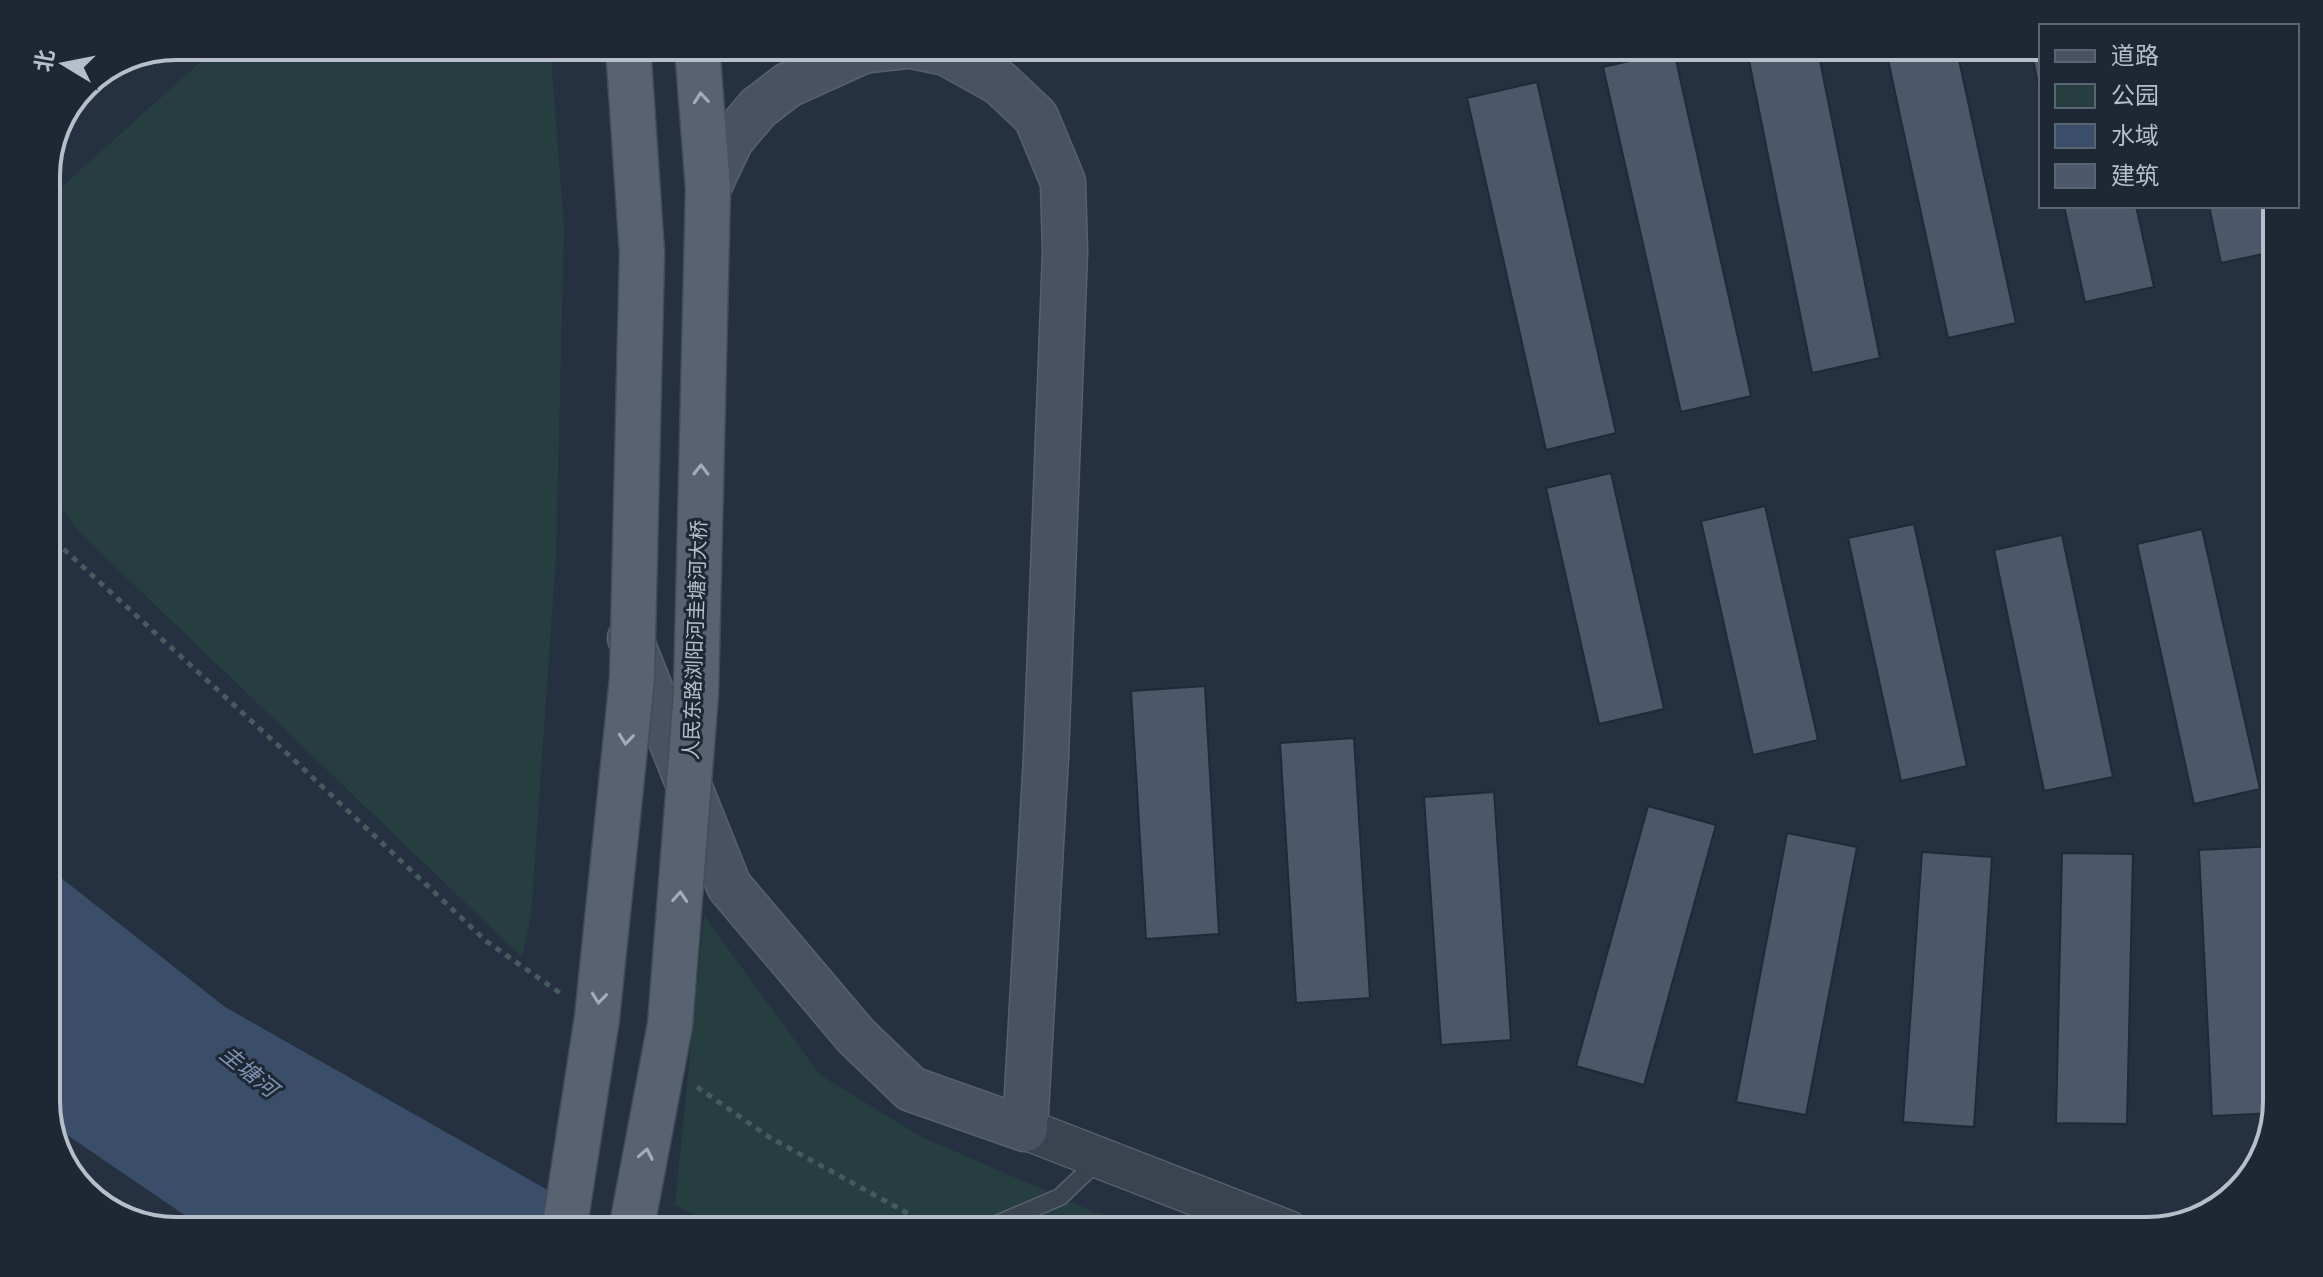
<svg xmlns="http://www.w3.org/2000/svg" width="2323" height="1277" font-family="Commissioner,'Noto Sans SC',sans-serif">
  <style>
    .green { fill: #273e41 }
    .water { fill: #3b4e69 }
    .building { fill: #4b5869; stroke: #202a37; stroke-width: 2 }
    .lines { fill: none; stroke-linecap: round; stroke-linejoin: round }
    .service-casing { stroke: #57616d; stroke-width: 19 }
    .tertiary-casing { stroke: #57616d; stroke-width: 43 }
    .secondary-casing { stroke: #57616d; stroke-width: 47 }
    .path { stroke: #465b5e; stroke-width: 5; stroke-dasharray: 6 6; stroke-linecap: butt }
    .service { stroke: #3a4350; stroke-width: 16 }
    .tertiary { stroke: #3a4350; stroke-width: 40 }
    .secondary { stroke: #485263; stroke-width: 44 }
    .secondary-bridge-casing { stroke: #57616d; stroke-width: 47; stroke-linecap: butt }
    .primary-bridge-casing { stroke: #434c59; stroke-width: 47; stroke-linecap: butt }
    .secondary-bridge { stroke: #485263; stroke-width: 44 }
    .primary-bridge { stroke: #586270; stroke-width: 44 }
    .oneway { stroke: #a3acb8 }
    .labels { text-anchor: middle; stroke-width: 6; stroke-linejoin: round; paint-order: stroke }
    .street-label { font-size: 20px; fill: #b6beca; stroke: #1e2835 }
    .water-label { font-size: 22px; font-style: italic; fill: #7e94b2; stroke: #1e2835 }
    .rim { fill: none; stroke: #b6beca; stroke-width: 4 }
  </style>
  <rect width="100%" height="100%" fill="#253140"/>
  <path class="green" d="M218 46H550L564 227 556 555 531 915 522 957 78 531 46 487V201Z
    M704 916 820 1075 922 1137 1094 1212 1161 1231H727L675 1205Z"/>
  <path class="water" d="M46 866 225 1007 620 1231H208L51 1124 46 1109Z"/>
  <path class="building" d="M1746 46H1817L1880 358 1812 373Z
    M1885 46H1956L2016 323 1948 338Z
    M2030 46H2041V98Z
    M1674 51 1751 396 1681 412 1603 67Z
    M1537 82 1616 433 1546 450 1467 98Z
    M2064 206H2136L2154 287 2085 302Z
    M2209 206H2277V251L2221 263Z
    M1611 473 1664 709 1599 724 1546 488Z
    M1765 506 1818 740 1753 755 1701 521Z
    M1914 524 1967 766 1901 781 1848 538Z
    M2202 529 2260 789 2194 804 2137 544Z
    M2062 535 2113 777 2044 791 1994 550Z
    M1205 686 1219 934 1146 939 1131 691Z
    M1354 738 1370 998 1296 1003 1280 743Z
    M1494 792 1511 1040 1441 1045 1424 797Z
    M1648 806 1716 825 1644 1085 1576 1066Z
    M1787 833 1857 847 1806 1115 1736 1102Z
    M2275 846 2277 1102 2274 1113 2212 1116 2199 850Z
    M1922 852 1992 857 1974 1127 1903 1122Z
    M2062 853 2133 854 2127 1124 2056 1123Z"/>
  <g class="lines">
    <defs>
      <path id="service" d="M980 1231 1060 1197 1100 1159"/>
      <path id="tertiary" d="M1025 1129 1288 1231"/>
      <path id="secondary" d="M630 638 729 886 856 1036 911 1089 1025 1129 1046 757"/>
    </defs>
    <use href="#service" class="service-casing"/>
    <use href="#tertiary" class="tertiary-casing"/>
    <use href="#secondary" class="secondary-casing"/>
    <path class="path" d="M46 533 293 759 486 941 560 993
      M697 1087 769 1137 940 1231"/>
    <use href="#service" class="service"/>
    <use href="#tertiary" class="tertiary"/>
    <use href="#secondary" class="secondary"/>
    <defs>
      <path id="secondary-bridge" d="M911 46 946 53 1000 83 1036 117 1063 182 1065 252 1046 757
        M708 189 731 140 758 108 788 85 863 51 907 46"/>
      <path id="primary-bridge" d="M564 1231 597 1018 632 679 642 253 628 46
        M631 1231 670 1025 696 693 708 189 697 46"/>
    </defs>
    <use href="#secondary-bridge" class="secondary-bridge-casing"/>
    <use href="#primary-bridge" class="primary-bridge-casing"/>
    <use href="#secondary-bridge" class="secondary-bridge"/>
    <use href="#primary-bridge" class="primary-bridge"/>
  </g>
  <defs><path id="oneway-chevron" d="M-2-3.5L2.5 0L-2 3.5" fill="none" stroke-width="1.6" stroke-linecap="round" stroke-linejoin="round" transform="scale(2)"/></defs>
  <g class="oneway">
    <use href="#oneway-chevron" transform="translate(701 98) rotate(-95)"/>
    <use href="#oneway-chevron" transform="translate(701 470) rotate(-89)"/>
    <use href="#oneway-chevron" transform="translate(626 739) rotate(96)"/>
    <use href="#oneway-chevron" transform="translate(680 897) rotate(-86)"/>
    <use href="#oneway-chevron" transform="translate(599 998) rotate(96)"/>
    <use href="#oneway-chevron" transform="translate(646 1154) rotate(-79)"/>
  </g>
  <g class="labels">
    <g class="street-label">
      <text transform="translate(695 640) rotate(-88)" y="7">人民东路浏阳河圭塘河大桥</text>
    </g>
    <g class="water-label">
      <text transform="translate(249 1071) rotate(39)" y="8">圭塘河</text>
    </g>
  </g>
  <path d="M0 0H2323V1277H0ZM176 60H2147A116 116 0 0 1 2263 176V1101A116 116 0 0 1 2147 1217H176A116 116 0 0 1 60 1101V176A116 116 0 0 1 176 60Z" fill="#1e2835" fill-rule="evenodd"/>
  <path class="rim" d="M176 60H2147A116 116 0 0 1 2263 176V1101A116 116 0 0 1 2147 1217H176A116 116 0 0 1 60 1101V176A116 116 0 0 1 176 60Z"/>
  <rect x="2039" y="24" width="260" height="184" fill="#1e2835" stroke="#5b6471" stroke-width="2"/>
  <rect x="2055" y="50" width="40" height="12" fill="#485263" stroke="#5b6471" stroke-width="2"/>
  <text x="2111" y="64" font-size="24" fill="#b6beca">道路</text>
  <rect x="2055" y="84" width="40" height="24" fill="#273e41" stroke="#5b6471" stroke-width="2"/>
  <text x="2111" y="104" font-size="24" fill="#b6beca">公园</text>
  <rect x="2055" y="124" width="40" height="24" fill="#3b4e69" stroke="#5b6471" stroke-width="2"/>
  <text x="2111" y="144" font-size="24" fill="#b6beca">水域</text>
  <rect x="2055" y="164" width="40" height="24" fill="#4b5869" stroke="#5b6471" stroke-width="2"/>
  <text x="2111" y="184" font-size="24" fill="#b6beca">建筑</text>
  <g transform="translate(64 64) rotate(280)" stroke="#1e2835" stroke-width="6" paint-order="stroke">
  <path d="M0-6L14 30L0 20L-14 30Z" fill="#b6beca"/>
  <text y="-12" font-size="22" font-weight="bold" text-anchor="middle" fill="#b6beca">北</text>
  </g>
</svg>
